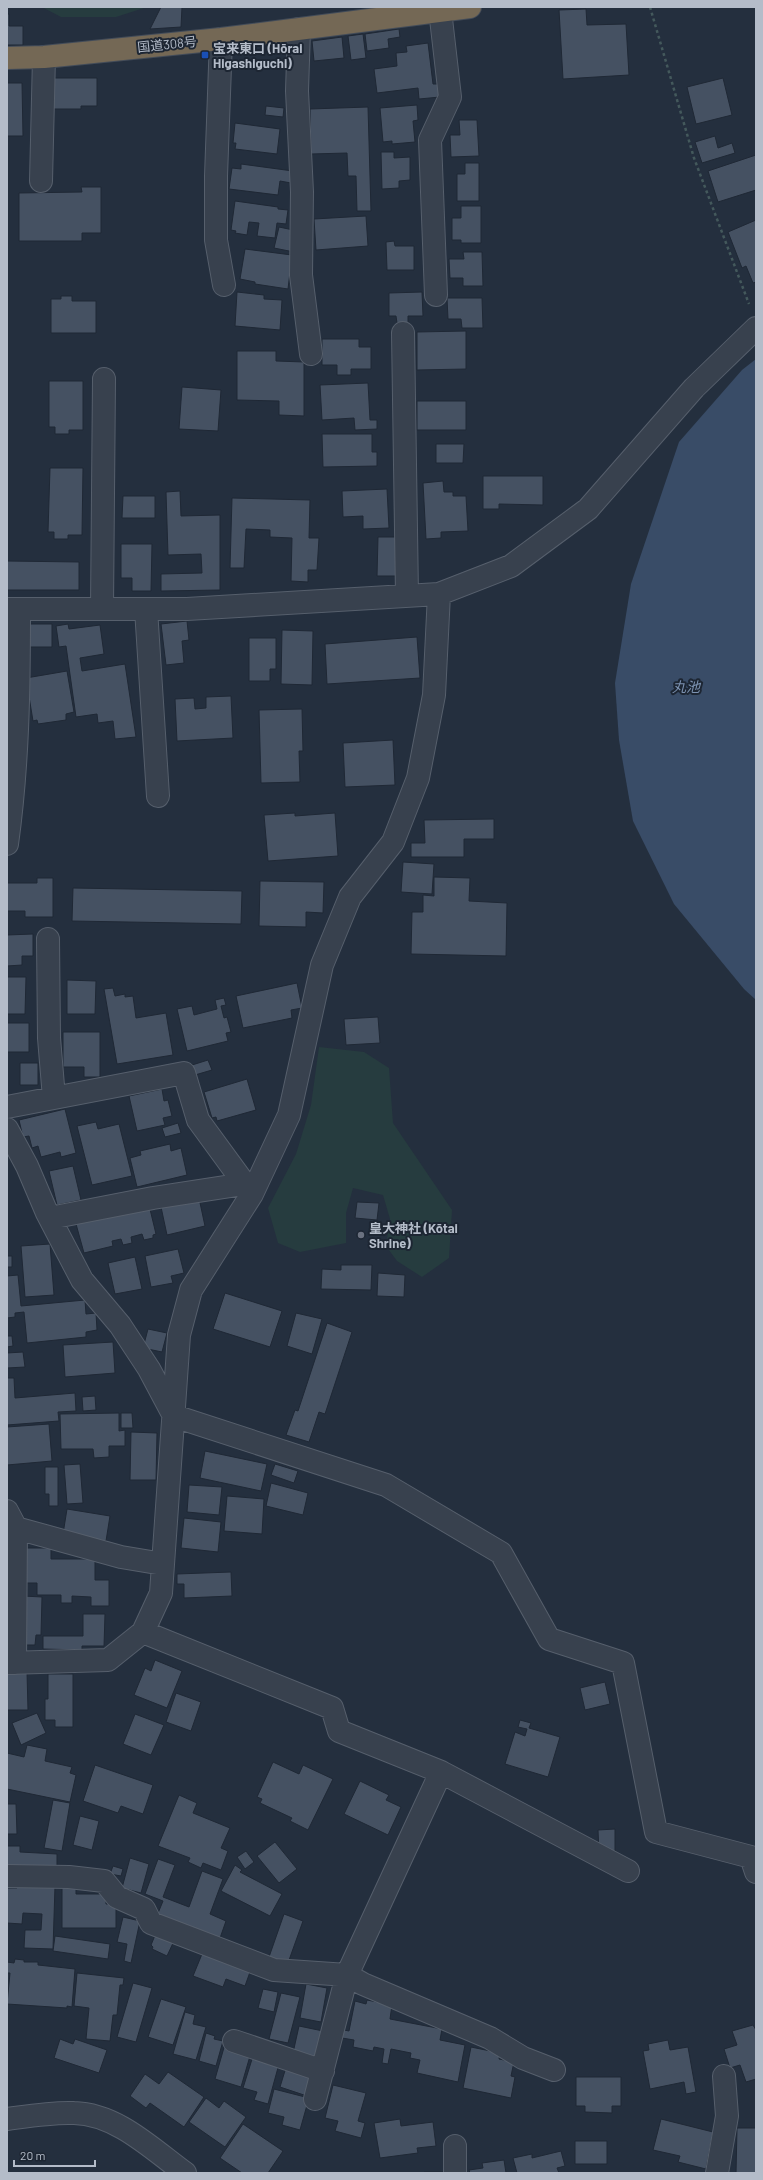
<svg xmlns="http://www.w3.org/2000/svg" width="763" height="2180" font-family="Barlow,'Noto Sans JP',sans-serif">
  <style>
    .green { fill: #263c3f }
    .water { fill: #394c67 }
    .building { fill: #455162; stroke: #1f2835 }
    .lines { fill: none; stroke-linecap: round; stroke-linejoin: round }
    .minor-casing { stroke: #565f6c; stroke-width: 24 }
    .highway-casing { stroke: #434c59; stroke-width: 24 }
    .path { stroke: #44595c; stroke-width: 2.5; stroke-dasharray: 3 3; stroke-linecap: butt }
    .minor { stroke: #38414e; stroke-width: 22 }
    .highway { stroke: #746855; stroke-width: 22 }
    .transit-dot { fill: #1a4fb4; stroke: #1d2633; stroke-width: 1.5 }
    .worship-dot { fill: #6b7280; stroke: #1d2633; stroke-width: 1.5 }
    .labels { text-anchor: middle; stroke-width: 4; stroke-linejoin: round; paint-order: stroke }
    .street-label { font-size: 13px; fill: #b4bcc9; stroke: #1d2633 }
    .poi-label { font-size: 13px; font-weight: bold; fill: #b4bcc9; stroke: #1d2633; text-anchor: start }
    .water-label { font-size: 14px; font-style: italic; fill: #7c92b1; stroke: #1d2633 }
  </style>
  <rect width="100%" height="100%" fill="#242f3e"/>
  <path class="green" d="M42 7H147L116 17H61Z
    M319 1047 364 1052 389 1068 393 1123 452 1210 449 1258 422 1277 397 1261 386 1246 390 1219 383 1195 353 1188 346 1213V1243L300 1252 278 1243 268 1208 296 1154 311 1105Z"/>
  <path class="water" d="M756 359V1000L744 989 674 904 633 821 619 740 615 683 631 584 679 442 742 370Z"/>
  <path class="building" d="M161 7H182L181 27 150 29Z
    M586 9 587 25 626 24 629 75 563 79 559 10Z
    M7 14H9V26H23V45H7Z
    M399 29 400 37 388 39 389 48 367 51 365 34Z
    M363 34 366 58 351 60 348 36Z
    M342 37 344 58 314 61 312 41Z
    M428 43 433 84H438L440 97 419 99 418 88 377 93 374 69 397 66 396 53 407 52 406 46Z
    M48 78H97V106H81V109H48Z
    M723 78 732 115 696 124 687 87Z
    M7 83H22L23 136H7Z
    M417 105 418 120 413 121 415 142 392 144V141L383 142 380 108Z
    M266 106 284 108 283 117 265 115Z
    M368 107 371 211H357L356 176H348L347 153 311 154 310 109Z
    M459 120H477L479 156 451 157 450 135H460Z
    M235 123 280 129 277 154 235 149 236 143H233Z
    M715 136 718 148 732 143 735 153 702 163 695 142Z
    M381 152H394V158L410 157V180L399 181V188L382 189Z
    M756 155V190L718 202 708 171Z
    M465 163H479V201H457V174H465Z
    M241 164 293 171 291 183 280 181 278 195 229 189 232 168 241 169Z
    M81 187H101V233H82V241H19V193L82 192Z
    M235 201 278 207V209L288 210 286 224 277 223 275 238 257 236 259 223 249 222 247 235 235 233 236 231 231 230Z
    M461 206H481V243H461V240H452V218H461Z
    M366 216 368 246 316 250 314 219Z
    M756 220V282L753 283 746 266 742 268 728 232Z
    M279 227 298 231 294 252 274 248Z
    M394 241 395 246H414V270H387L386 242Z
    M245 249 292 255 288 289 255 284V282L240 279Z
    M463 252H482L483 286H463V278H450L449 259H464Z
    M237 292 264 295V299L282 300 280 330 235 326Z
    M422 292 423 316H408V323H397L396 316H389V293Z
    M61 296H72V301H96V333H51V299H61Z
    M447 298H482L483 328H462L461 319H448Z
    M466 331V369L417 370V332Z
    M322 339H359V347H371V369H351V375H337V365H322Z
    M237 351H276V361L304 362V416L279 415V401L237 400Z
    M49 381H83V430H69V434H55V427H49Z
    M368 383 370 420H377V429L355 430 354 418 322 420 320 385Z
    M182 387 221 390 218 431 179 429Z
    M417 401H466V430H417Z
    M322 434H372V452H377V466L323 467Z
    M436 444H464L463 463H436Z
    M50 468H83L82 535H68V539H54V532H48Z
    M483 476H543V505L499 504V509H483Z
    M443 481 444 492H453V496H466L468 531 441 532V538L426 539 423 483Z
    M387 489 389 528 363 529V516L343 517 342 491Z
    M180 491 181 516 220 515V590L161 591V574L202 573 201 554 168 555 166 492Z
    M123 496H155V518H122Z
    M232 498 310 500 309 538H319L317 570H308V582L291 581 292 538 270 537V530L246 529 244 568H230Z
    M378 537H396V576H377Z
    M121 544H152L151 591H132V578H121Z
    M7 561 79 562V590H7Z
    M187 621 189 640 182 641 184 663 166 665 161 624Z
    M28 624H52V647H28Z
    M68 624 69 629 100 625 104 654 80 658 82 671 125 664 136 737 115 739 113 721 98 723 97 714 76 717 66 646 59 647 56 626Z
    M282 630 313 631 312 685 281 684Z
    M417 637 420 678 327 684 325 644Z
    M249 638H276V669H270V681H249Z
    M67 671 74 712 66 714V720L38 724 37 720 33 721 26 678Z
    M231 696 233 738 177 741 175 699 194 698 195 709 206 708V697Z
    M302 709 303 751H299L300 782 261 783 259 710Z
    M393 740 395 785 345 787 343 743Z
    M295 813V816L335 813 338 856 268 861 264 815Z
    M494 819V839H464V857H411V843H425L424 820Z
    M403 862 434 864 432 894 401 892Z
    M434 877 470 878 469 901 507 903 506 956 411 954 412 912H423V895L434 896Z
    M37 878H53V917H25V911H7V883H37Z
    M260 881 324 882 323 913 306 912V927L259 926Z
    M73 888 242 891 241 924 72 921Z
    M33 934V956H22V965L7 966V935Z
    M7 977H26L25 1014H7Z
    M67 980 96 981 95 1014H67Z
    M297 983 302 1008 291 1010 292 1018 243 1028 236 996Z
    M113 988 115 996 125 994V997L133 996 136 1018 166 1013 173 1055 117 1064 104 989Z
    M224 998 226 1005 221 1006 224 1018 227 1017 231 1032 226 1033 228 1041 187 1051 177 1009 192 1006 194 1015 217 1009 215 1000Z
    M378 1017 380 1043 346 1045 344 1019Z
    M7 1023H29V1052H7Z
    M63 1032H100V1077H84V1067H63Z
    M208 1060 212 1070 195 1075 192 1065Z
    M20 1063H38V1085H20Z
    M247 1079 256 1110 217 1121 216 1117 212 1118 204 1092Z
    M162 1089 164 1101 168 1100 172 1116 163 1118 165 1125 137 1131 129 1096Z
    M65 1109 76 1153 61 1157 60 1152 41 1157 38 1146 32 1148 29 1136 23 1137 19 1120Z
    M96 1122 98 1129 119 1124 132 1176 92 1185 77 1126Z
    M178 1123 181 1133 165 1137 162 1128Z
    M170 1144 171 1151 181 1148 187 1175 137 1187 130 1158 141 1155 140 1151Z
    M73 1166 81 1200 57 1205 49 1171Z
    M199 1198 205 1226 167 1235 161 1207Z
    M357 1202 379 1203 377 1220 355 1218Z
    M149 1205 156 1234 153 1235V1238L144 1240 142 1234 131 1237 132 1243 123 1245 121 1239 112 1241 113 1246 84 1253 76 1224Z
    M50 1244 54 1295 25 1297 21 1246Z
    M178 1249 184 1273 171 1276 173 1283 151 1287 145 1256Z
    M7 1256H12V1267H7Z
    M135 1257 142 1289 115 1294 108 1263Z
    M341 1265H372L371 1290 321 1289 322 1269 341 1270Z
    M378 1273 405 1275 404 1297 377 1296Z
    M18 1275 21 1306 85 1300 86 1314 96 1313 97 1330 86 1332V1337L27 1343 24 1312 15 1313V1317L7 1318V1276Z
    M225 1293 282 1311 270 1347 213 1329Z
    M296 1313 322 1319 312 1354 287 1346Z
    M327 1323 352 1332 325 1414 319 1412 309 1442 286 1435 295 1410 298 1411Z
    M148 1329 167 1333 162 1352 143 1348Z
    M7 1336H12L13 1346 7 1347Z
    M113 1342 115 1373 65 1377 63 1345Z
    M23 1352 25 1367 7 1368V1353Z
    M7 1378H14L15 1398 75 1393 76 1411 58 1412 59 1421 7 1425Z
    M95 1396 96 1410 83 1411 82 1397Z
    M119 1413V1431L125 1430V1446H109V1457L94 1458 93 1449H61L60 1414Z
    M121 1413H132L133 1428H121Z
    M49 1424 52 1461 7 1465V1427Z
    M131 1432 157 1433 156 1480H130Z
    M205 1451 267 1464 261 1491 200 1478Z
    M80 1464 83 1503 67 1504 64 1465Z
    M275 1464 298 1471 294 1483 271 1475Z
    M45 1467H58V1506H49V1494H45Z
    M271 1483 308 1493 303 1515 266 1506Z
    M189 1485 222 1487 219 1515 187 1512Z
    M227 1496 264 1499 262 1534 224 1531Z
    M67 1509 110 1516 106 1541 63 1534Z
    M184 1518 221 1522 218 1552 181 1548Z
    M24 1548H51V1559H95V1580H109V1606H91V1597L72 1596V1603H61V1595H37V1583H24Z
    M231 1572 232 1596 184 1598V1584H177V1574Z
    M23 1596 42 1597 41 1635H36L35 1645H22Z
    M83 1614H105L104 1646H82V1650L43 1649V1636H83Z
    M155 1660 182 1671 167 1708 134 1695 145 1668 151 1671Z
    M7 1672H27L28 1710H7Z
    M48 1674H73V1727H55V1720H45V1699H48Z
    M605 1682 610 1704 585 1710 580 1688Z
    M176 1693 201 1702 191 1731 166 1722Z
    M37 1713 46 1733 21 1745 12 1723Z
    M135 1714 164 1725 151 1755 123 1744Z
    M520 1720 531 1723 529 1728 560 1737 548 1777 505 1764 515 1732 525 1736 527 1729 518 1727Z
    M27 1745 47 1749 45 1761 72 1767 70 1773 76 1775 70 1802 7 1789V1753L24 1757Z
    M273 1762 299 1774 303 1765 333 1779 308 1830 290 1821 292 1818 260 1803 262 1799 257 1797Z
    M95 1765 153 1785 143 1814 121 1806 118 1813 83 1801Z
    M360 1781 389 1795 386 1800 401 1807 388 1835 344 1814Z
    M179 1795 197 1803 193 1813 230 1828 221 1848 228 1851 221 1870 203 1863 201 1868 188 1862 190 1858 158 1846Z
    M53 1800 70 1803 62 1851 44 1848Z
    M7 1804H16L17 1834H7Z
    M80 1816 99 1821 92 1850 73 1845Z
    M615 1829V1852L599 1853 598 1830Z
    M275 1842 297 1869 279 1883 257 1856Z
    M7 1846H20V1852L57 1854V1870L7 1869Z
    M246 1851 254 1862 245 1869 237 1857Z
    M130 1858 149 1864 141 1893 122 1888Z
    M158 1859 175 1865 163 1897 189 1907 202 1871 223 1879 210 1914 226 1921 219 1941 156 1918 163 1901 145 1894Z
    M235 1865 242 1870 240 1872 282 1894 270 1916 221 1891Z
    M113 1866 123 1869 121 1876 110 1874Z
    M17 1885 55 1886 53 1949 24 1948 25 1930H41L42 1914 23 1913 22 1924 7 1923V1888H17Z
    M62 1885H76V1894H106V1904H116V1928H62Z
    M284 1914 303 1921 288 1963 269 1957Z
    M123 1917 140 1921 131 1963 124 1961 127 1944 117 1942Z
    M156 1933 174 1941 167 1956 152 1949 153 1947 151 1945Z
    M55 1936 110 1944 108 1959 53 1951Z
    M202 1954 250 1972 245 1986 226 1979 223 1987 193 1976Z
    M15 1959 24 1960V1962H38V1965L75 1969 72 2007 67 2006V2008L7 2004 10 1973H7V1962L14 1963Z
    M77 1973 124 1978 123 1985H120L117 2015H113L110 2041 86 2039 89 2008 74 2006Z
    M133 1983 152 1988 136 2042 117 2037Z
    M306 1984 327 1988 321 2022 300 2018Z
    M263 1989 278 1992 274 2012 258 2008Z
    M281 1993 300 1997 288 2043 269 2039Z
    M161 1999 186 2007 173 2045 148 2037Z
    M367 2000 392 2005 390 2019 442 2029 440 2040 465 2045 458 2082 417 2073 420 2060 410 2058 411 2053 391 2049 388 2064 382 2063 384 2049 374 2047 373 2051 353 2047 354 2040 342 2038 344 2030 349 2031 355 2001 366 2004Z
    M185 2012 195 2015 193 2024 206 2027 196 2060 173 2054Z
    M753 2025 756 2030V2079L746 2082 740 2065 730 2068 724 2049 737 2045 732 2031Z
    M299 2026 323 2031 318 2058 293 2053Z
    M206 2033 215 2036 214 2039 223 2041 216 2066 199 2061Z
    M60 2039 73 2044 75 2039 107 2050 99 2073 54 2058Z
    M668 2040 670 2050 688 2047 696 2092 686 2094 684 2082 650 2089 643 2051 649 2050 648 2044Z
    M225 2044 250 2056 241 2087 215 2079Z
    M471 2047 500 2053 499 2059 514 2062 511 2076 515 2077 511 2098 463 2088Z
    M253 2056 279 2064 268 2104 254 2100 257 2092 243 2088Z
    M287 2064 314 2073 307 2096 280 2087Z
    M168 2072 204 2097 184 2127 150 2103 146 2108 130 2096 145 2074 159 2084Z
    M576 2077H621V2106H612V2113L585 2112V2106H576Z
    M333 2085 366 2093 358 2121 365 2123 361 2138 335 2131 338 2121 325 2118Z
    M274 2089 309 2098 300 2130 282 2125 284 2117 268 2113Z
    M206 2098 219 2108 224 2101 246 2117 225 2147 189 2122Z
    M400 2119 401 2126 433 2122 436 2146 417 2148 418 2153 380 2158 374 2123Z
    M661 2119 713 2132 706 2169 678 2162 680 2156 653 2150Z
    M243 2124 283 2151 268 2173H242L220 2158Z
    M737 2128H756V2173H736Z
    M575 2141H607V2164H575Z
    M561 2151 565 2166 557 2168 559 2173H517L513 2158 532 2154V2158Z
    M504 2160 506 2173H470L469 2170 483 2168 482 2163Z
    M424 2172H447V2173H424Z"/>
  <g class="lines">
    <defs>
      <path id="minor" d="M299 29 297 91 302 192 301 275 311 354
        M221 39 216 176V240L224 285
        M41 181 44 57
        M436 295 430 140 450 97 440 10
        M403 333 407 595
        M102 608 104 379
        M7 609H187L439 594 511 566 588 509 694 388 756 328
        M146 609 158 796
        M7 844C18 765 19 688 19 609
        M48 939 49 1038 54 1098
        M7 1107 184 1073 198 1120 252 1194
        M7 1129 27 1166 47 1213 82 1280 120 1325 149 1369 174 1416 386 1485 501 1553 549 1639 623 1663 656 1832 751 1857 756 1872
        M50 1218 153 1198 244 1184
        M7 1511 16 1528 15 1663
        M16 1528 121 1557 163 1564
        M143 1632 332 1708 339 1731 441 1772 628 1871
        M7 1663 108 1660 143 1632 161 1593 179 1335 191 1290 252 1194 289 1115 322 965 350 897 393 842 418 778 434 695 439 594
        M7 1876 69 1877 104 1881 117 1897 144 1909 151 1923 274 1970 347 1975 441 1772
        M234 2041 323 2071
        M315 2099 347 1975 363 1984 490 2038 523 2058 554 2070
        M7 2119C29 2116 52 2112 74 2113 117 2114 152 2149 185 2173
        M455 2146V2173
        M717 2173 727 2116 724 2076"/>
      <path id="highway" d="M7 58 44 57 221 39 470 7"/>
    </defs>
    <use href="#minor" class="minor-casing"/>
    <use href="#highway" class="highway-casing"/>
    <path class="path" d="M650 7 694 158 749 304"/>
    <use href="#minor" class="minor"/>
    <use href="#highway" class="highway"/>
  </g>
  <rect class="transit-dot" x="201" y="51" width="8" height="8" rx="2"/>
  <circle class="worship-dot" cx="361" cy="1235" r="4"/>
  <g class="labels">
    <g class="street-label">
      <text transform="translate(167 44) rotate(-6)" y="5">国道308号</text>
    </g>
    <g class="poi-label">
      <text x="213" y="53">宝来東口 (Hōrai<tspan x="213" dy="15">Higashiguchi)</tspan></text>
      <text x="369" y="1233">皇大神社 (Kōtai<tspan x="369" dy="15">Shrine)</tspan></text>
    </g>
    <g class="water-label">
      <text x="686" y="692">丸池</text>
    </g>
  </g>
  <rect width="763" height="2180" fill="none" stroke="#b4bcc9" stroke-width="16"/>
  <path d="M14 2160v6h81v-6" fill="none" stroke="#b4bcc9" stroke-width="2"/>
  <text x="20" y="2160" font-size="12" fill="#b4bcc9" stroke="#1d2633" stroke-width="3" paint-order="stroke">20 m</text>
</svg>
